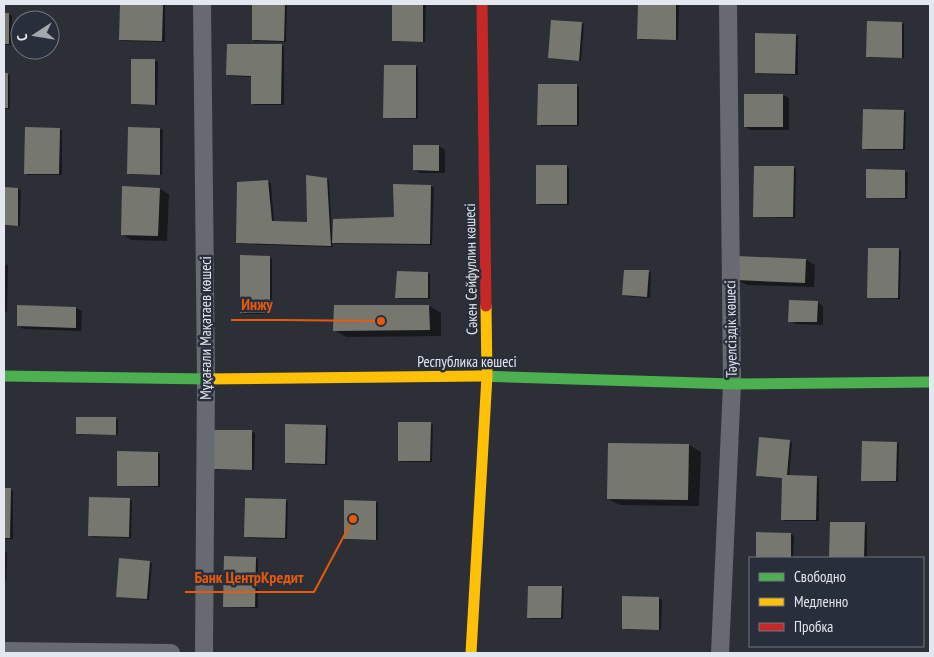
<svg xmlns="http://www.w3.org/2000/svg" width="934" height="657" font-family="'PT Sans Narrow',sans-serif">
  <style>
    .shadow { fill: #0007 }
    .building { fill: #767870 }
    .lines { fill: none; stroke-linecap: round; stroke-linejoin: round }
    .street { stroke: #676a71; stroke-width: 18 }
    .fast { stroke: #4caf50; stroke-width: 11 }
    .slow { stroke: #ffc107; stroke-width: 11 }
    .jam { stroke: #c62828; stroke-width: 11 }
    .labels { text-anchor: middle; stroke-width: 5; stroke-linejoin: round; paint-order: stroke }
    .street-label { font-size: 15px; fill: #e3e7ef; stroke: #282e3a }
    .leader { fill: none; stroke: #e8590c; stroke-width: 2 }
    .callout-dot { fill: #e8590c; stroke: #282e3a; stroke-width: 2 }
    .callout-label { font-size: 16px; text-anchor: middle; font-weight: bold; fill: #e8590c; stroke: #282e3a; stroke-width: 5; stroke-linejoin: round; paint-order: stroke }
  </style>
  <rect width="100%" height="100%" fill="#2c2f36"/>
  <path class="shadow" d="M121 4H165V42L123 41 120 40Z
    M253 4H287L286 42 255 41 253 40Z
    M394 4H426L425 42H396L393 40Z
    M639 4H679L678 40H641L638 38Z
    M4 14H9L12 16 11 45H4Z
    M582 23 584 25 581 61 552 59 550 57Z
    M902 23 904 25V58H870L867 56Z
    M795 35 798 36V75L759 74 756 73Z
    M282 45 284 47V105H255L252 103V77L230 76 227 75Z
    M155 61 158 62 157 105H134L132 104Z
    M416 66 418 68V119L387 118 384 117Z
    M4 74 10 75V109H4Z
    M577 86 579 87V126H541L539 124Z
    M783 95 789 98V130H751L745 127Z
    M903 111 906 112 905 150H866L864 148Z
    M60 129 62 130V175H28L25 173Z
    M160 129 163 130 162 175H131L128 173Z
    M439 146 445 150V173H420L414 169Z
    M567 166 569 168V205H540L537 204Z
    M793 168 796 169 795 218 757 217 754 216Z
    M867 171H905L908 173 907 199 870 198 867 197Z
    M326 179 329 180 332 235 396 219 395 185 431 186 434 188 432 245 336 244 332 242 333 247 239 244 237 243 239 183 268 182 271 183 274 222 308 223Z
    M4 189H18L21 190 20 226H4Z
    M160 189 169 194 167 241 131 240 122 234Z
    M898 249 901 251 900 299 871 298 868 297Z
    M270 257 272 259V314H244L241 312Z
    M806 260 815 265 814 287 747 285 737 280Z
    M4 264 8 265 7 312H4Z
    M649 272 651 273 650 298 626 296 623 294Z
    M428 273 430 274V299H399L397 297Z
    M817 302 823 306V325L796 324 790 321Z
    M429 306 441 313V336L346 337 334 330Z
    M76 308 82 311 81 331 24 329 18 326Z
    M4 419H5L4 453Z
    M116 419 118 420V435H79L77 433Z
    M430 424 433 425 432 462H401L399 460Z
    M325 426 328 427 327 465 289 464 286 463Z
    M213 431 252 432 255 433 254 470H215L213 468Z
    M789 441 792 443 789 477H817L819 479V521H785L782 519 783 478 760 477 758 475Z
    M896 443 899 444 898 482 865 481 863 480Z
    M689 445 701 452 699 506 620 505 608 499Z
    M158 453 160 454V487L121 486 118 485Z
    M4 490H11L13 491V539H4Z
    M129 499 132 501 131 538 92 537 90 536Z
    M285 500 288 502 287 539 248 538 246 537Z
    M376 502 378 503V540H347L345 538Z
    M831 523 865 524 867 525V558H830Z
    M757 534H791L794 536 793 558H757Z
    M4 551 7 553 6 581H4Z
    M256 558 258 559V608L227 607 224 606Z
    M150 562 152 564 149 600 120 597 118 596Z
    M561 587 564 589 563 619H531L528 617Z
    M659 598 662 600 661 630H626L623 628Z"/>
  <path class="building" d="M120 4H163L162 41 119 40Z
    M252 4H285L284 41 252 40Z
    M392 4H423V42L392 41Z
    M638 4H676V40L637 39Z
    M4 13H9V44H4Z
    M551 20 582 22 579 61 548 58Z
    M867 21 902 22V58L866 57Z
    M755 33 796 34 795 74 755 73Z
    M227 44H282L281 104H251V76L226 75Z
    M131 59H155V105L131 104Z
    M384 65H416V118H383Z
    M4 73H8V108H4Z
    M538 84H577V125H537Z
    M744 94H783V127H744Z
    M863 109 904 110 903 149H862Z
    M25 127 60 128 59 174H24Z
    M128 127 160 128V175L127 174Z
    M413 145H439V171L413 170Z
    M536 165H567V204H536Z
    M754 166H794L793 217H753Z
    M866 169 905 170V198H866Z
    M306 175 327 178 331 246 236 243 237 182 268 180 272 221 307 222Z
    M393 184 431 185 430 244 332 243 333 219 394 217Z
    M122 186 160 188 158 236 121 235Z
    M4 187 18 188V226L4 225Z
    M868 248H899L898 298H867Z
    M240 255 270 256V313H240Z
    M737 256 806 259 805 283 736 280Z
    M624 270H649L647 297 622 295Z
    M397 271 428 272V298H395Z
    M789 300 818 301 817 322H788Z
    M17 305 76 307V328L17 326Z
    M334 305H429L430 330 333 331Z
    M76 417H116V435L76 434Z
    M398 422H431L430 461H398Z
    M285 424 326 425 325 464 285 463Z
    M212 430H252V470L211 469Z
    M759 437 790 440 787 475 817 476 816 520H781L782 478 756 476Z
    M862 441 897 442 896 481H861Z
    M608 443 689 444 688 500 607 499Z
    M117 451 158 452V486H117Z
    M4 488H11L10 538H4Z
    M89 497 130 498 129 537 88 536Z
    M245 498 286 499 285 538 244 537Z
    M344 500 376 501V540L344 539Z
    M830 522H865L864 558H829Z
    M756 532 791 533V558H756Z
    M224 556 256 557 255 607H223Z
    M119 558 150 561 147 599 116 597Z
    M528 586H562L561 618H527Z
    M622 596 659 597V630L622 629Z"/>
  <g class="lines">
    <path class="street" d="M202 4 206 379 204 653
      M4 651 171 653
      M720 653 732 384 728 4"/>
    <path class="fast" d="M4 376 208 379
      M479 376 732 384 930 382"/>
    <path class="slow" d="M208 379 479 376
      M471 653 487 376 486 306"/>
    <path class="jam" d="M482 4 486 306"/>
  </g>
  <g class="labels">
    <g class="street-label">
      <text transform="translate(471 269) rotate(-91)" y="5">Сәкен Сейфуллин көшесі</text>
      <text transform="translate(206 328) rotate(-90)" y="5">Мұқағали Мақатаев көшесі</text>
      <text transform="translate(731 329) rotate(-91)" y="5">Тәуелсіздік көшесі</text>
      <text x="467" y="367">Республика көшесі</text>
    </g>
  </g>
  <path class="leader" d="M381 321L283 320H231M353 519L314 592H185"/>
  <g class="callout-dot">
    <circle cx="381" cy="321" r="5"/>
    <circle cx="353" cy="519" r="5"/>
  </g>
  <g class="callout-label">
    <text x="257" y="310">Инжу</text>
    <text x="249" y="583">Банк ЦентрКредит</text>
  </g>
  <rect width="934" height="657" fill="none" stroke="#e3e7ef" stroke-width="10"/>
  <rect x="749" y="557" width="175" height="90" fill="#282e3a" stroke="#737882"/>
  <rect x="759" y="573" width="25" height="8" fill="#4caf50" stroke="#737882"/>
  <text x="794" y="582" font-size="15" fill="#e3e7ef">Свободно</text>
  <rect x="759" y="598" width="25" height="8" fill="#ffc107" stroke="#737882"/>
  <text x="794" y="607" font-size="15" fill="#e3e7ef">Медленно</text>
  <rect x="759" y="623" width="25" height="8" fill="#c62828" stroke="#737882"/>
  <text x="794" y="632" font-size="15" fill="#e3e7ef">Пробка</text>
  <g transform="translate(35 35) rotate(258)"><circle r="24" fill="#282e3a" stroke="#737882"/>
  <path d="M0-4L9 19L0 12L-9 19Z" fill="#a3a7ae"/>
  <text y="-8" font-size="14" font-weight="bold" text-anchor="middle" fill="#e3e7ef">С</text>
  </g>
</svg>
